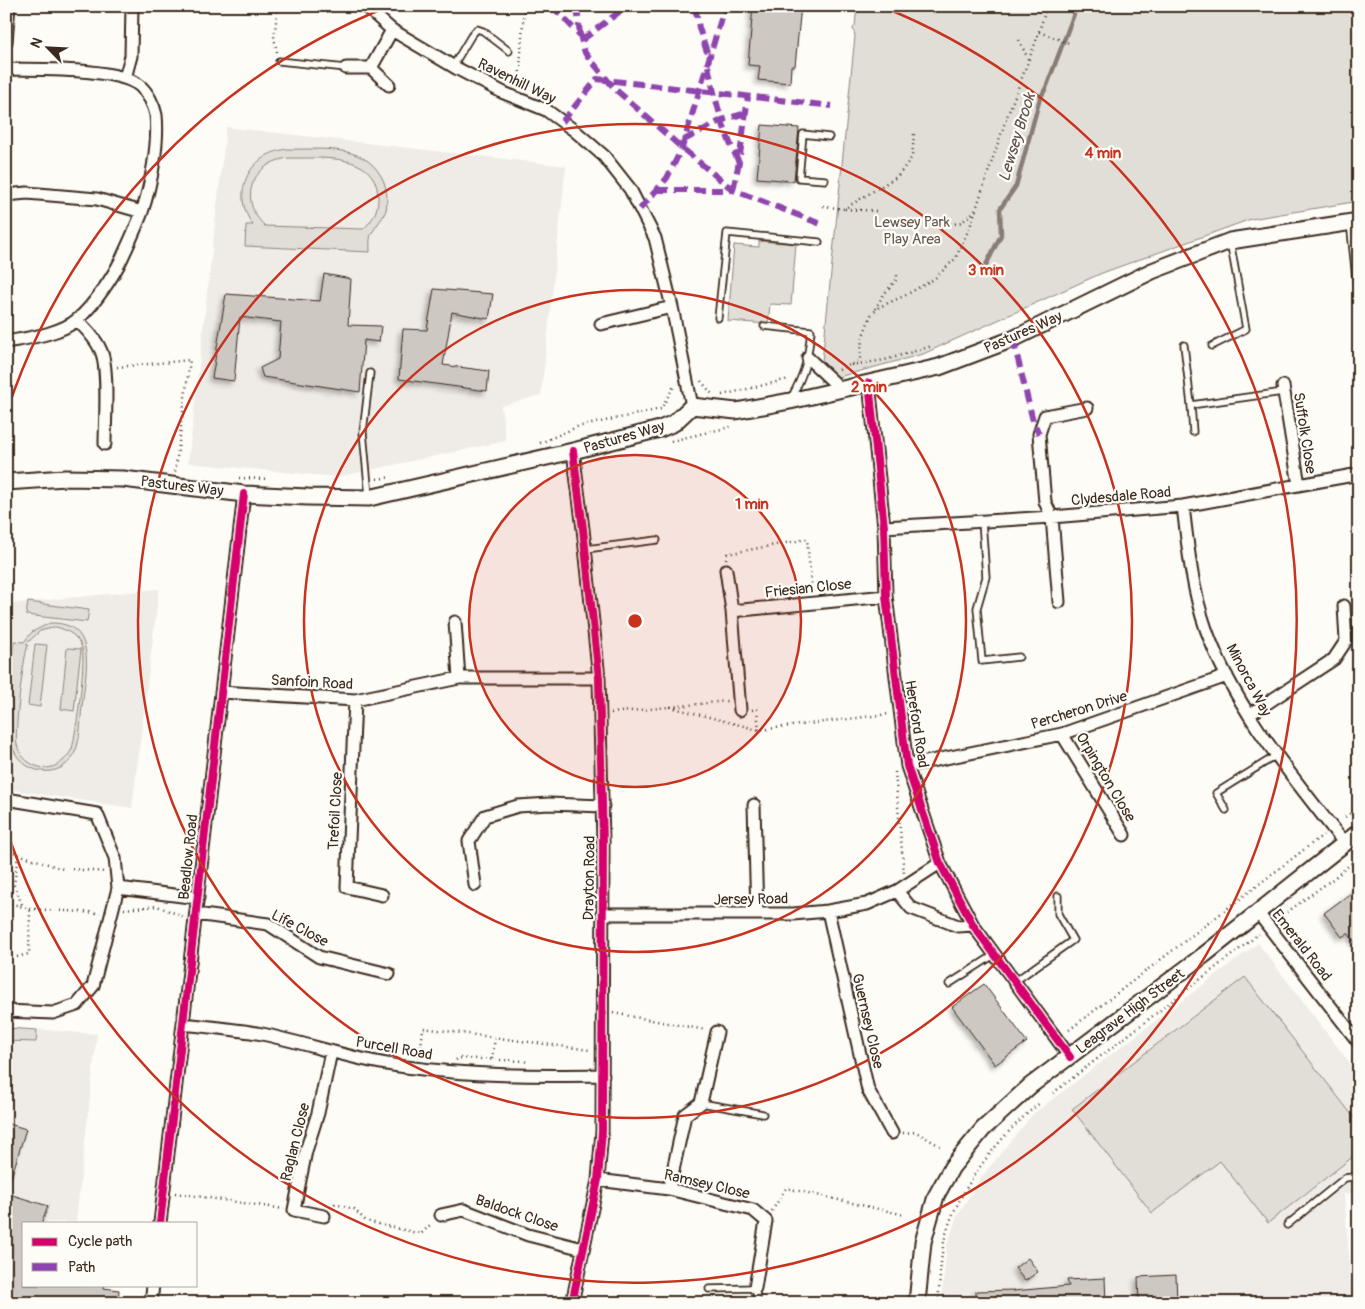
<svg xmlns="http://www.w3.org/2000/svg" width="1365" height="1309" font-family="Pangolin,sans-serif">
  <style>
    .built { fill: #efece7 }
    .green { fill: #e1ded7; stroke: #8e847a; fill-rule: evenodd }
    .lines { fill: none; stroke-linecap: round; stroke-linejoin: round }
    .stream { stroke: #887d74; stroke-width: 4.5 }
    .building { fill: #cdc8c2; stroke: #3b2a1e; filter: url(#shadow) }
    .service-casing { stroke: #3b2a1e; stroke-width: 9 }
    .minor-casing { stroke: #3b2a1e; stroke-width: 15 }
    .tertiary-casing { stroke: #3b2a1e; stroke-width: 19 }
    .path { stroke: #3b2a1e; stroke-width: 2.5; stroke-dasharray: 1 4; stroke-linecap: butt }
    .service { stroke: #fdfcf7; stroke-width: 5.5 }
    .minor { stroke: #fdfcf7; stroke-width: 11 }
    .tertiary { stroke: #fdfcf7; stroke-width: 15 }
    .quiet { stroke: #8e44ad; stroke-width: 6; stroke-dasharray: 12 6; stroke-linecap: butt }
    .cycleway-casing { stroke: #fdfcf7; stroke-width: 11 }
    .cycleway { stroke: #d6006c; stroke-width: 8 }
    .ring { fill: none; stroke: #c8321e; stroke-width: 2.5 }
    .labels { text-anchor: middle; stroke-width: 4.5; stroke-linejoin: round; paint-order: stroke }
    .street-label { font-size: 15px; fill: #3b2a1e; stroke: #fdfcf7 }
    .park-label { font-size: 15px; fill: #64574c; stroke: #fdfcf7 }
    .water-label { font-size: 16px; font-style: italic; fill: #615349; stroke: #fdfcf7 }
    .centre { fill: #c8321e; stroke: #fdfcf7; stroke-width: 2.5 }
    .ring-label { font-size: 15px; text-anchor: middle; font-weight: bold; fill: #c8321e; stroke: #fdfcf7; stroke-width: 4.5; stroke-linejoin: round; paint-order: stroke }
  </style>
  <defs>
    <filter id="shadow"><feDropShadow dx="-3.5" dy="3.5" stdDeviation="2.5" flood-color="#0004"/></filter>
  </defs>
  <rect width="100%" height="100%" fill="#fdfcf7"/>
  <filter id="ink" filterUnits="userSpaceOnUse"><feTurbulence type="fractalNoise" baseFrequency=".02" numOctaves="2"/><feDisplacementMap in="SourceGraphic" scale="10" xChannelSelector="R" yChannelSelector="G"/><feConvolveMatrix kernelMatrix="1 2 1 2 8 2 1 2 1" color-interpolation-filters="sRGB"/></filter>
  <g filter="url(#ink)">
    <path class="built" d="M226 127 566 166 541 395 501 406 506 441 337 477 188 463Z
      M159 589 132 808 6 789V604Z
      M1258 943 1359 1075V1192L1344 1194 1353 1303H941L947 1245 957 1216 980 1179 1033 1114Z
      M6 1027 97 1034 76 1222 24 1223V1285L68 1303H6Z"/>
    <path class="green" d="M857 6H1359V201L1251 219 1102 273 923 354 820 382 855 36 853 28 855 26Z
      M287 149C319 150 363 143 381 176 387 186 388 199 386 210 383 219 376 225 372 233 369 237 370 246 370 252L245 246 246 225H253C230 194 248 154 287 149ZM289 158C320 159 375 151 378 195 379 209 373 221 363 229L265 226C237 200 252 162 289 158Z
      M759 241 796 244 791 305 770 304 768 324 728 321 734 245 759 247Z
      M28 602 89 610 87 622 26 615Z
      M50 623C100 622 85 675 82 707 80 721 81 739 75 752 62 782 20 775 12 745L6 744V711L14 641 24 642 32 632ZM56 627C68 630 78 636 82 648 86 662 76 733 72 749 66 760 57 768 45 768 31 767 20 757 17 745 14 733 23 658 28 645L26 644 40 631Z
      M35 644 47 645 40 707 28 705Z
      M67 648 81 649 74 711 61 709Z
      M1245 977 1359 1124V1152L1268 1223 1220 1161 1152 1213 1072 1109Z
      M6 1028 37 1030 36 1042 6 1041Z"/>
    <g class="lines">
      <path class="stream" d="M982 273 1001 235 1000 209 1016 186 1040 98 1046 88 1077 6"/>
    </g>
    <path class="building" d="M753 6H801L795 66H791L790 83 758 80 760 66 748 65Z
      M762 125 799 128 794 181 757 178Z
      M324 274 351 279 348 325 381 326 379 342 364 340 360 392 263 377 260 368 278 359 281 322 240 317 234 381 212 378 226 294 320 301Z
      M434 289 493 294 489 319 452 312 443 365 489 371 487 391 399 379 403 329 427 330Z
      M1359 887V948L1348 933 1342 937 1324 913Z
      M984 984 1027 1042 995 1065 952 1007Z
      M6 1123 26 1129 9 1185 6 1184Z
      M6 1193 48 1206 42 1223H24V1285H105L104 1288 119 1290 118 1303H12L6 1300 10 1280 6 1279Z
      M1028 1258 1038 1272 1025 1281 1015 1268Z
      M1176 1275 1177 1303H1139L1138 1277Z
      M1105 1278 1106 1303H976V1291L1015 1290 1013 1291 1069 1286 1067 1280Z"/>
    <g class="lines">
      <defs>
        <path id="service" d="M279 61 346 68
          M453 66 471 36 477 29 483 31 509 51
          M825 180 799 178 803 134 829 137
          M1350 222 1359 307
          M718 318 727 233 819 242
          M764 326 811 331C808 359 805 373 791 398
          M1184 345 1191 405 1283 392
          M1212 346 1246 329 1230 241
          M1191 405 1193 432
          M369 496 363 432 370 373
          M982 521 986 577 977 608 982 661 1019 657
          M586 549 657 540
          M1226 810 1216 793 1277 755
          M1014 982 1073 940 1058 914V896
          M949 984 994 955
          M701 1103 763 1114
          M1287 1225 1345 1178 1359 1176
          M709 1289 755 1288 758 1303"/>
        <path id="minor" d="M365 6 392 30 456 68 504 93 546 110 575 131 604 156 630 189 655 238 672 307 692 406
          M6 42 9 6
          M346 68H371L392 30
          M371 68 389 85
          M6 69C37 70 117 67 140 86 148 93 154 105 156 115 159 144 151 185 142 212 136 228 129 243 122 258 113 277 94 305 78 319 61 334 28 338 6 342
          M125 78 131 56 132 6
          M6 195 27 193 97 199 142 212
          M77 320C86 329 96 339 101 351 109 368 105 423 105 444
          M601 324 672 307
          M808 358 841 389
          M869 383 884 527 886 596 907 766 940 863 973 925 1070 1057
          M1283 386 1299 485
          M1183 506C1188 548 1192 589 1206 629 1235 710 1293 777 1345 844
          M884 527 1052 517 1183 506 1359 474
          M726 570 732 611 886 596
          M1059 602 1052 517 1045 502 1039 434 1045 416 1087 408
          M732 611 740 710
          M455 622 459 678
          M221 692 355 700 459 678H599
          M355 700 347 887 382 895
          M1249 715 1334 659 1346 641 1344 606
          M1062 734 1124 835
          M907 766 1062 734 1227 676
          M6 799 97 814 115 858 118 888 198 898
          M754 805 757 914
          M475 885 469 841 485 816 518 806 549 804 603 806
          M897 891 940 863
          M828 911 868 1090 892 1133
          M1258 913 1359 1043
          M196 914 268 924 319 957 389 974
          M602 914H793L828 911 867 904 897 891 911 908 958 926 973 925
          M6 1011 53 1013 77 1005 93 986 118 888
          M183 1024C209 1027 236 1029 262 1034 310 1044 357 1061 406 1067 472 1076 537 1076 603 1075
          M598 1180 669 1189 753 1210 766 1221 755 1288
          M669 1189 685 1115 701 1103 717 1032
          M441 1215 464 1210 528 1235 583 1249
          M324 1216 294 1210 306 1151 318 1113 331 1052
          M160 1223 244 494
          M151 1303 153 1285
          M572 1303 598 1180 602 1131 603 842 599 678 583 529 573 451"/>
        <path id="tertiary" d="M6 482 65 478 123 479 244 494 308 497 369 498 573 451 660 429 674 423 692 406 736 411 790 401 939 367 1013 339 1152 271 1230 241 1359 221
          M917 1303 923 1242 936 1196 952 1167 983 1129 1030 1086 1204 955 1359 832"/>
      </defs>
      <use href="#service" class="service-casing"/>
      <use href="#minor" class="minor-casing"/>
      <use href="#tertiary" class="tertiary-casing"/>
      <path class="path" d="M1039 32 1069 43
        M1019 40 1029 61
        M277 52 274 38 278 6
        M516 84H519L524 6
        M823 206 844 209 898 176 912 157 914 134
        M845 209 876 211
        M950 225 962 222 976 210
        M875 309 884 294 897 279V273
        M851 365 885 360 932 346
        M117 367 190 360 175 472
        M839 370 860 360 862 338 871 315 879 307 904 296 934 279 955 259 970 227 1005 122 1036 41 1047 6
        M701 381 712 394
        M722 395 789 379
        M671 441 734 426
        M540 443 577 427 661 409 674 386
        M239 478 269 479
        M377 479 391 477
        M726 559 727 554 807 539 812 591
        M670 707 759 730 889 714
        M752 710 757 709 759 730
        M611 713 727 701
        M895 772 904 874
        M1345 817 1359 807
        M9 851 63 869
        M18 855 14 885 23 907
        M72 869 105 872
        M6 902 30 909 100 913
        M124 909 157 906 184 917
        M1279 918 1334 878 1359 857
        M6 956H7
        M17 957 29 954 30 909
        M613 1013 706 1030
        M1069 1030 1323 835
        M420 1057 423 1028 590 1050
        M492 1059 495 1038
        M456 1060 458 1058 524 1061 527 1062
        M1053 1093 1259 934
        M903 1133 916 1132 940 1146
        M175 1193 284 1209
        M331 1208 335 1204 354 1209 366 1221 421 1234 432 1223
        M772 1211 786 1188 905 1215
        M938 1303C940 1283 940 1261 944 1242 954 1193 1001 1133 1040 1103"/>
      <use href="#service" class="service"/>
      <use href="#minor" class="minor"/>
      <use href="#tertiary" class="tertiary"/>
      <path class="quiet" d="M552 6 580 35 585 53 615 89 682 148 733 190 821 224
        M577 6 580 35
        M695 6 699 28 709 58
        M582 40 627 6
        M708 66C715 98 723 132 739 162
        M562 122 597 79 832 106
        M684 140 722 120 746 113
        M657 190H733
        M733 190 739 162 748 97
        M640 209 667 178 682 148 725 6
        M1013 339 1033 421 1039 434"/>
      <defs>
        <path id="cycleway" d="M869 383 884 527 886 596 907 766 940 863 973 925 1070 1057
          M160 1223 244 494
          M572 1303 598 1180 602 1131 603 842 599 678 583 529 573 451"/>
      </defs>
      <use href="#cycleway" class="cycleway-casing"/>
      <use href="#cycleway" class="cycleway"/>
    </g>
  </g>
  <circle cx="635" cy="621" r="166" fill="#c8321e" fill-opacity=".12"/>
  <g class="ring">
    <circle cx="635" cy="621" r="166"/>
    <circle cx="635" cy="621" r="331"/>
    <circle cx="635" cy="621" r="497"/>
    <path d="M7 411A662 662 0 0 1 387 7M883 7A662 662 0 1 1 7 831"/>
  </g>
  <g class="labels">
    <g class="street-label">
      <text transform="translate(517 81) rotate(26)" y="5">Ravenhill Way</text>
      <text transform="translate(1023 332) rotate(-24)" y="5">Pastures Way</text>
      <text transform="translate(1305 433) rotate(81)" y="5">Suffolk Close</text>
      <text transform="translate(624 437) rotate(-16)" y="5">Pastures Way</text>
      <text transform="translate(182 486) rotate(7)" y="5">Pastures Way</text>
      <text transform="translate(1121 496) rotate(-5)" y="5">Clydesdale Road</text>
      <text transform="translate(808 588) rotate(-6)" y="5">Friesian Close</text>
      <text transform="translate(1249 680) rotate(62)" y="5">Minorca Way</text>
      <text transform="translate(312 682) rotate(3)" y="5">Sanfoin Road</text>
      <text transform="translate(1079 710) rotate(-17)" y="5">Percheron Drive</text>
      <text transform="translate(917 724) rotate(81)" y="5">Hereford Road</text>
      <text transform="translate(1106 777) rotate(59)" y="5">Orpington Close</text>
      <text transform="translate(335 811) rotate(-87)" y="5">Trefoil Close</text>
      <text transform="translate(188 857) rotate(-84)" y="5">Beadlow Road</text>
      <text transform="translate(589 878) rotate(-89)" y="5">Drayton Road</text>
      <text transform="translate(751 899) rotate(-1)" y="5">Jersey Road</text>
      <text transform="translate(300 928) rotate(28)" y="5">Life Close</text>
      <text transform="translate(1302 945) rotate(52)" y="5">Emerald Road</text>
      <text transform="translate(1130 1011) rotate(-37)" y="5">Leagrave High Street</text>
      <text transform="translate(868 1021) rotate(77)" y="5">Guernsey Close</text>
      <text transform="translate(394 1048) rotate(10)" y="5">Purcell Road</text>
      <text transform="translate(295 1142) rotate(-76)" y="5">Raglan Close</text>
      <text transform="translate(707 1184) rotate(13)" y="5">Ramsey Close</text>
      <text transform="translate(517 1213) rotate(19)" y="5">Baldock Close</text>
    </g>
    <g class="park-label">
      <text x="912" y="227">Lewsey Park<tspan x="912" dy="17">Play Area</tspan></text>
    </g>
    <g class="water-label">
      <text transform="translate(1016 137) rotate(-73)" y="6">Lewsey Brook</text>
    </g>
  </g>
  <circle cx="635" cy="621" r="8" class="centre"/>
  <g class="ring-label">
    <text x="1103" y="158">4 min</text>
    <text x="986" y="275">3 min</text>
    <text x="869" y="392">2 min</text>
    <text x="752" y="509">1 min</text>
  </g>
  <rect width="1365" height="1309" fill="none" stroke="#fdfcf7" stroke-width="25"/>
  <rect x="12" y="12" width="1340" height="1284" fill="none" stroke="#3b2a1e" stroke-width="2" filter="url(#ink)"/>
  <rect x="22" y="1222" width="175" height="65" fill="#fdfcf7" stroke="#afa8a0"/>
  <rect x="32" y="1238" width="25" height="8" fill="#d6006c" stroke="#afa8a0"/>
  <text x="68" y="1246" font-size="15" fill="#3b2a1e">Cycle path</text>
  <rect x="32" y="1263" width="25" height="8" fill="#8e44ad" stroke="#afa8a0"/>
  <text x="68" y="1272" font-size="15" fill="#3b2a1e">Path</text>
  <g transform="translate(48 48) rotate(294)" stroke="#fdfcf7" stroke-width="4" paint-order="stroke">
  <path d="M0-4L9 19L0 12L-9 19Z" fill="#3b2a1e"/>
  <text y="-8" font-size="14" font-weight="bold" text-anchor="middle" fill="#3b2a1e">N</text>
  </g>
</svg>
